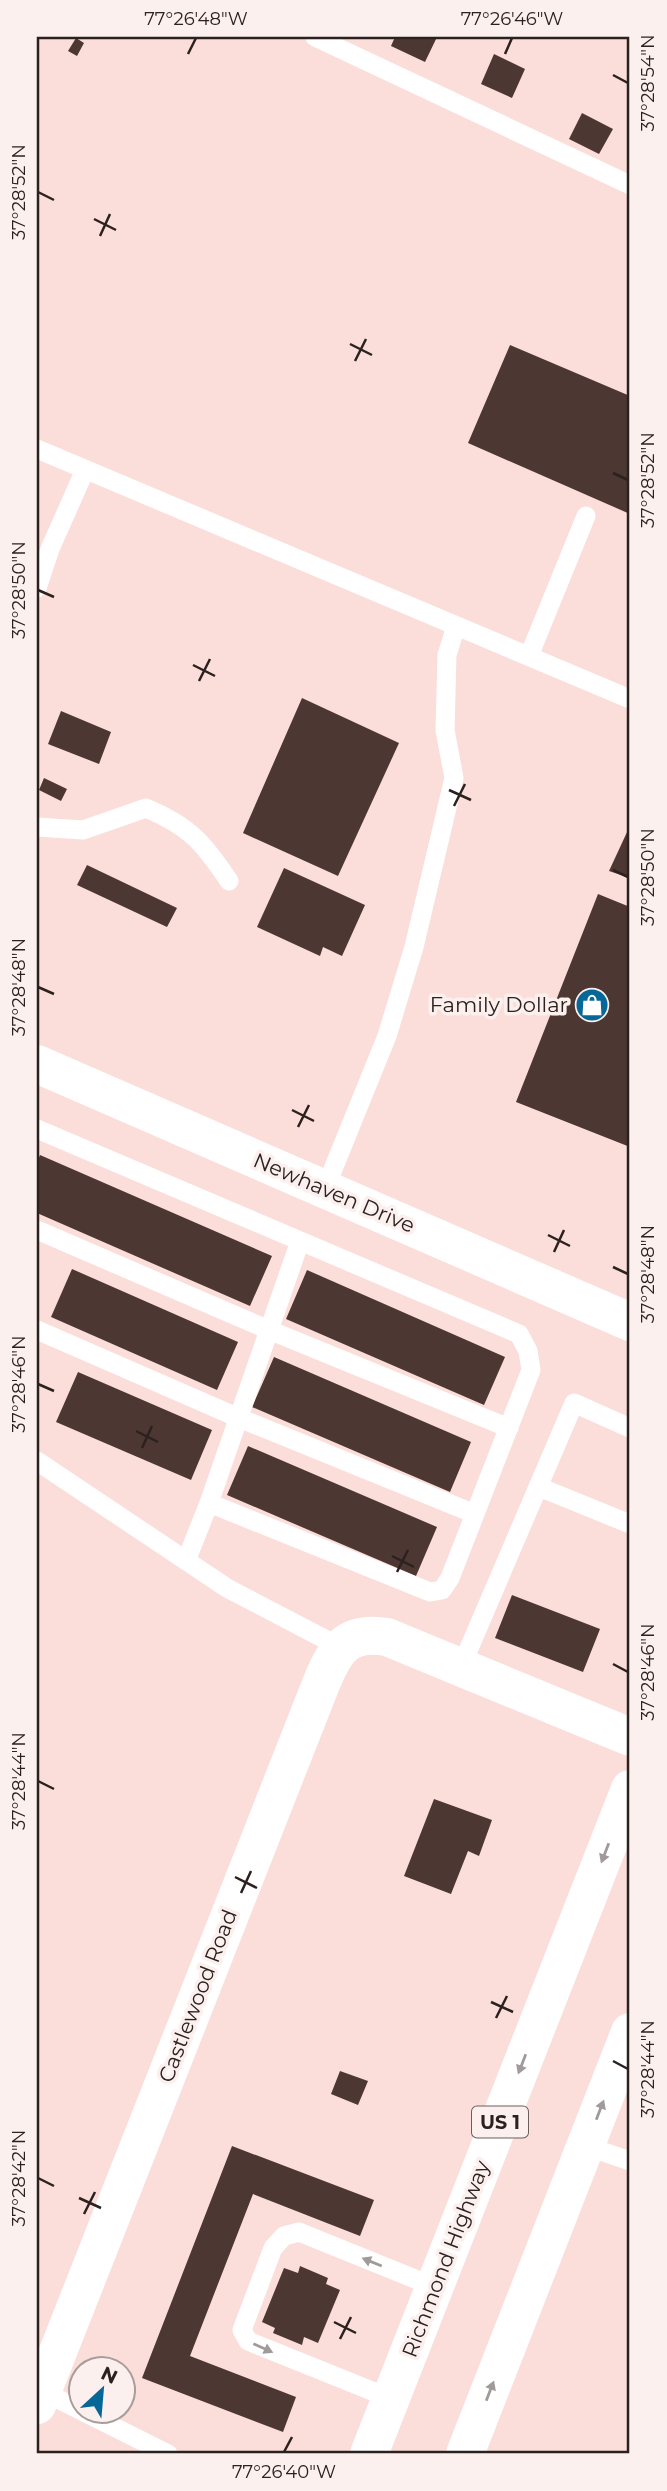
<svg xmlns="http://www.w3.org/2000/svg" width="667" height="2491" font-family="Montserrat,sans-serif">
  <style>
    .building { fill: #4d3733 }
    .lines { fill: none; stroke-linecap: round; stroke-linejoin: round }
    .lane { stroke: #fff; stroke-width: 19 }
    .street { stroke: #fff; stroke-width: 38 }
    .secondary { stroke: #fff; stroke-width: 38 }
    .primary { stroke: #fff; stroke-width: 38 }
    .oneway { fill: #a09b9a }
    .ticks { fill: none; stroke: #2b211f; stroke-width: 2.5 }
    .labels { text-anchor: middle; stroke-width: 7; stroke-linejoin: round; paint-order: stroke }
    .shield { fill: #fcf0ee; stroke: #6a5f5d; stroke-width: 2 }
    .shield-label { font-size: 19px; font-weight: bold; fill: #2b211f }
    .poi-label { font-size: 21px; fill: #2b211f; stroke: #fcf0ee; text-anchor: end }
    .street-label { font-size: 21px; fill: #2b211f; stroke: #fcf0ee }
    .neatline { fill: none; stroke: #2b211f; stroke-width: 2.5 }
    .ticks-label { font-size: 18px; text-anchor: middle; fill: #2b211f }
  </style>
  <rect width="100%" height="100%" fill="#fbdeda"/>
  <path class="building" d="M395 37H437L425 62 391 46Z
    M76 38 84 43 77 56 68 51Z
    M494 54 525 69 512 98 481 84Z
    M582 113 613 129 599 154 569 139Z
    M510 345 630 396V514L468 443Z
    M302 698 399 743 338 876 243 833Z
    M61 711 111 732 99 764 48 744Z
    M44 778 67 789 61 801 39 790Z
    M628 830 630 831V878L609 871Z
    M87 865 177 908 167 927 77 885Z
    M284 868 365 905 342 956 323 947 320 956 257 927Z
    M598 894 630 907V1147L516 1102Z
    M40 1155 272 1256 250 1306 37 1213V1163Z
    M72 1269 238 1342 217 1390 51 1317Z
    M307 1270 505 1357 484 1405 286 1319Z
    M274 1357 471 1442 450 1492 252 1407Z
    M78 1372 212 1430 191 1480 56 1422Z
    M248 1446 437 1527 416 1576 227 1495Z
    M512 1595 600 1629 583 1672 495 1638Z
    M434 1799 492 1820 479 1856 468 1851 451 1894 404 1876Z
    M340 2071 368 2081 358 2105 331 2094Z
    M232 2146 374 2200 360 2236 253 2194 190 2356 296 2397 283 2432 142 2378Z
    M300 2266 328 2278 326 2284 340 2290 318 2343 304 2337 302 2345 273 2333 275 2328 262 2322 284 2268 298 2273Z"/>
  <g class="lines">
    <path class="lane" d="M315 37 630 185
      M37 449 630 699
      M37 588 50 549 85 470
      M529 656 586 516
      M37 827 83 830 146 808C189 826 203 842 229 881
      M37 1129 519 1334 528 1351 531 1370 450 1578 442 1590 430 1592 209 1503 186 1561
      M325 1189 387 1036 414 947 454 778 445 730 447 655 456 626
      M37 1230 269 1330 509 1428
      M37 1330 239 1418 475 1514
      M37 1461 227 1588 340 1647
      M539 1487 630 1524
      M209 1503 300 1241
      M461 1667 574 1403 630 1428
      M586 2146 630 2161
      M38 2389 168 2454
      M392 2399 248 2341 242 2330 273 2248 284 2236 299 2232 435 2287"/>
    <path class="street" d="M37 1064 630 1322"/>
    <path class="secondary" d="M37 2405 321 1684C335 1650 346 1630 387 1637L630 1737"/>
    <path class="primary" d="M369 2454 630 1789
      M465 2454 630 2032"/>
  </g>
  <defs><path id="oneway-solid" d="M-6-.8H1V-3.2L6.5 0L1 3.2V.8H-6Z" transform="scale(1.75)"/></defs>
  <g class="oneway">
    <use href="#oneway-solid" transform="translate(605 1853) rotate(111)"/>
    <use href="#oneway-solid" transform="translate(522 2064) rotate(111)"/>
    <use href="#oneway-solid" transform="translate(600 2110) rotate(-69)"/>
    <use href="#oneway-solid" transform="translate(372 2262) rotate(-158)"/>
    <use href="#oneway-solid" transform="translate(263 2348) rotate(24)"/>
    <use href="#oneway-solid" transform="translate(490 2391) rotate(-69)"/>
  </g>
  <path class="ticks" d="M188 54 196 38M505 54 512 38M613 75 628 83M38 192 54 200M94 219 116 230M100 236 110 214M350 344 372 355M355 361 366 339M613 473 628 480M38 590 54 597M193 665 215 676M199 681 210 659M449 790 471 800M454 806 465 784M613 870 628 877M38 987 54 994M292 1110 314 1121M298 1127 309 1105M548 1235 570 1246M554 1252 564 1230M613 1267 628 1274M38 1384 54 1391M136 1431 158 1442M142 1448 152 1426M392 1556 414 1567M397 1572 408 1550M613 1664 628 1672M38 1781 54 1789M235 1877 257 1888M241 1893 251 1871M491 2002 513 2012M496 2018 507 1996M613 2061 628 2069M38 2178 54 2186M79 2198 101 2208M84 2214 95 2192M334 2322 356 2333M340 2339 351 2317M284 2452 292 2437"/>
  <defs>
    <symbol id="shop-disc" viewBox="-11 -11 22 22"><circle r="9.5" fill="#076897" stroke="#fcf0ee"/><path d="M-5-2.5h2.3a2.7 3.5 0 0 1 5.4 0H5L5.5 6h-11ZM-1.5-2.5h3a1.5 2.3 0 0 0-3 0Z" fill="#fff"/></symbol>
  </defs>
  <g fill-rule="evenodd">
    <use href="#shop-disc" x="573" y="986" width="38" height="38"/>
  </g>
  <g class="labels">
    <rect class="shield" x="472" y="2106.5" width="56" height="31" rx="5"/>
    <g class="shield-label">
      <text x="500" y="2129">US 1</text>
    </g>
    <g class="poi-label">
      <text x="568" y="1012">Family Dollar</text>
    </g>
    <g class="street-label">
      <text transform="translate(334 1193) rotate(23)" y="7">Newhaven Drive</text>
      <text transform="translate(198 1996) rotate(-69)" y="7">Castlewood Road</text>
      <text transform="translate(446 2259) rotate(-69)" y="7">Richmond Highway</text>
    </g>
  </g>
  <rect width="667" height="2491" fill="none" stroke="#fcf0ee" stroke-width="77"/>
  <g transform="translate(102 2390) rotate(26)"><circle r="33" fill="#fcf0ee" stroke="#a89d9b" stroke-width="2"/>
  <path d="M0-5L12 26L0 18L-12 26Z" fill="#076897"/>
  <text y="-10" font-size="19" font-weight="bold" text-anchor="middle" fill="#2b211f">N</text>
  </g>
  <rect x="38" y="38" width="590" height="2414" class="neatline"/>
  <g class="ticks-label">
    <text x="196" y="25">77°26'48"W</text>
    <text x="512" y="25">77°26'46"W</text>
    <text transform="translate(648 83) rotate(-90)" y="6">37°28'54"N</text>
    <text transform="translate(19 192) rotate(-90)" y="6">37°28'52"N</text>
    <text transform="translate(648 480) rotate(-90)" y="6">37°28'52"N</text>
    <text transform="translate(19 590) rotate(-90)" y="6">37°28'50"N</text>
    <text transform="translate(648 877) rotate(-90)" y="6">37°28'50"N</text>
    <text transform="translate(19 987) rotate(-90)" y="6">37°28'48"N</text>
    <text transform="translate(648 1274) rotate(-90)" y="6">37°28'48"N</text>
    <text transform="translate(19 1384) rotate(-90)" y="6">37°28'46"N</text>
    <text transform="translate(648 1672) rotate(-90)" y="6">37°28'46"N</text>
    <text transform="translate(19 1781) rotate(-90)" y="6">37°28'44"N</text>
    <text transform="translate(648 2069) rotate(-90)" y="6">37°28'44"N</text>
    <text transform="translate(19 2178) rotate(-90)" y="6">37°28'42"N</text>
    <text x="284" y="2478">77°26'40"W</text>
  </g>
</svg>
